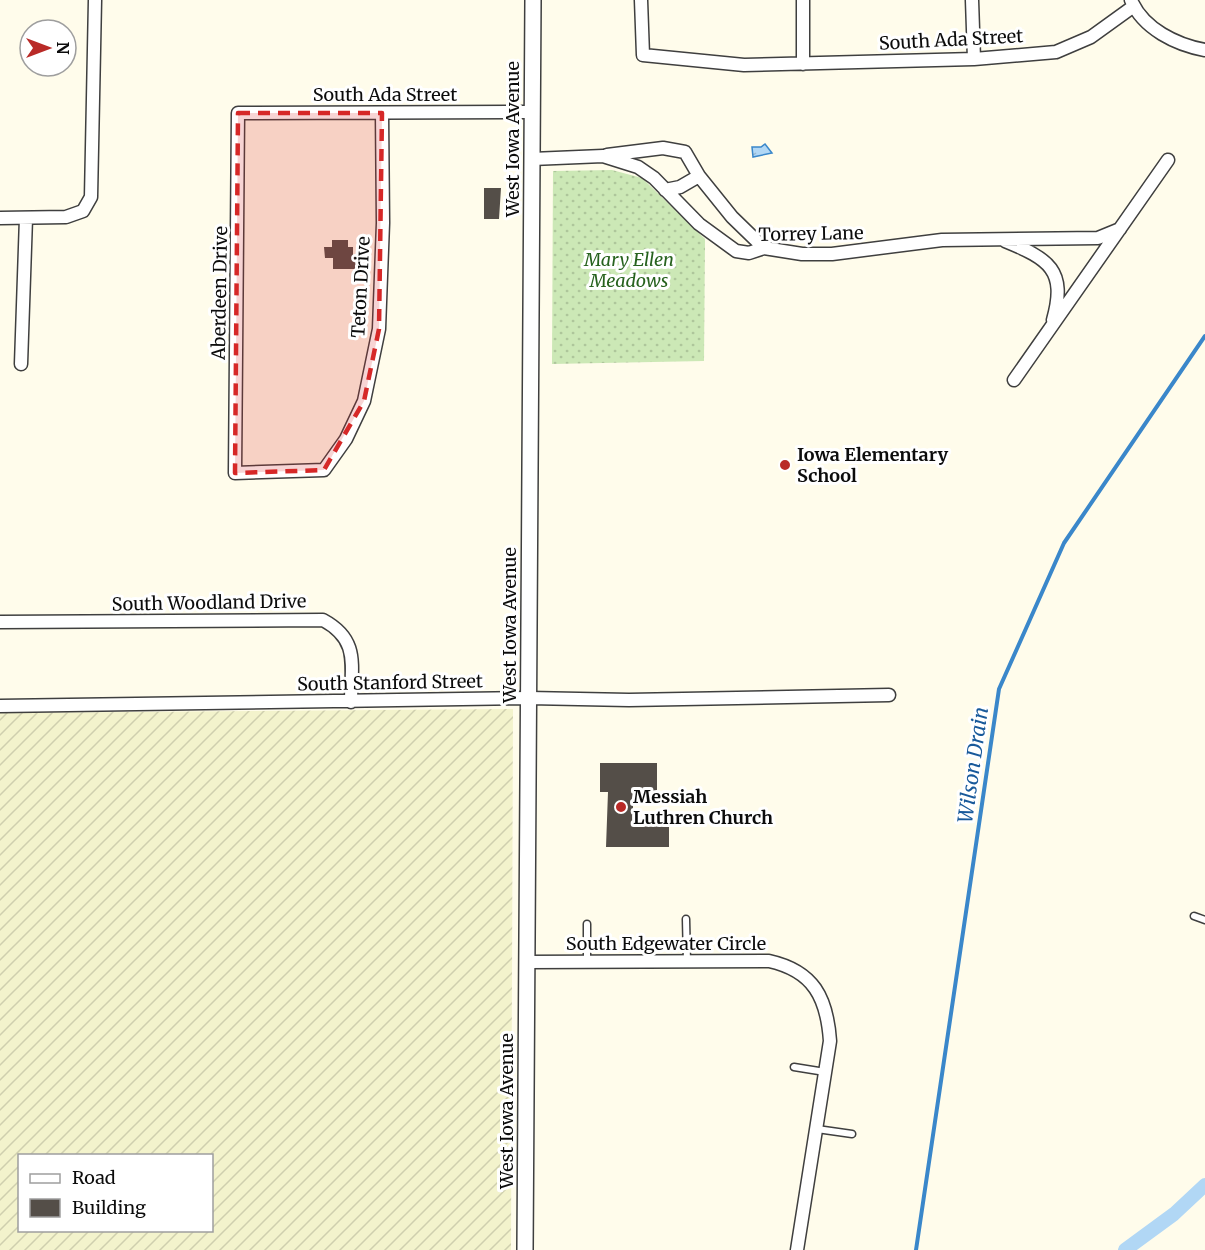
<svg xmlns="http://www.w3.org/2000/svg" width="1205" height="1250" font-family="Merriweather,serif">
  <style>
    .farmland { fill: url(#farmland-furrows); fill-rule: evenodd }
    .grass { fill: url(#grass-dots) }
    .water { fill: url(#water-ripples); stroke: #3a87ca; stroke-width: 1.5 }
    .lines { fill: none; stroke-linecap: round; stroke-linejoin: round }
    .stream { stroke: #3a87ca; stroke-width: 4 }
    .canal { stroke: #b1d7f5; stroke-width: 14 }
    .building { fill: #544e48 }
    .service-casing { stroke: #3f3f3f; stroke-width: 9 }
    .minor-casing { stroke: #3f3f3f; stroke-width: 15 }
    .tertiary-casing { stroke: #3f3f3f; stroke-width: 18 }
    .service { stroke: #fff; stroke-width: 6 }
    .minor { stroke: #fff; stroke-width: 12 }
    .tertiary { stroke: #fff; stroke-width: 15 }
    .marked { fill: #d62828; fill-opacity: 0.2; stroke: #d62828; stroke-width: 4.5; stroke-dasharray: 12 8; stroke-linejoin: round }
    .poi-dot { fill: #b92a27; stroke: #fff; stroke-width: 2 }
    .labels { text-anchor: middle; stroke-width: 6; stroke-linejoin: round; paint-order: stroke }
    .street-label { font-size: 18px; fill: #0c0c0c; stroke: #fff }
    .park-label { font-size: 18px; font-style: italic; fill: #27621e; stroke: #fff }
    .poi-label { font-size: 18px; font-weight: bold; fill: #0c0c0c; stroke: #fff; text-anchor: start }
    .water-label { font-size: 20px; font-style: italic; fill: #18599a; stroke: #fff }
  </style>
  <defs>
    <pattern id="farmland-furrows" width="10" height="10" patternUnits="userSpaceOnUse" patternTransform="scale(1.5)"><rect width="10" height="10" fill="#f3f3cc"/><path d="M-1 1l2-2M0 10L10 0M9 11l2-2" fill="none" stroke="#cfcfae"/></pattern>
    <pattern id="grass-dots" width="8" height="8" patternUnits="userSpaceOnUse" patternTransform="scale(1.5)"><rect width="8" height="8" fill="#cce8b6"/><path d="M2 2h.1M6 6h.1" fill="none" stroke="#aec69b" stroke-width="1.8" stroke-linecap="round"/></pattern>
    <pattern id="water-ripples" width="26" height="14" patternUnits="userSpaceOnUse" patternTransform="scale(1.5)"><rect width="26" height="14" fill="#b1d7f5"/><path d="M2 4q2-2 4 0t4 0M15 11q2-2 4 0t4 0" fill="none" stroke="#97b7d1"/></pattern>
  </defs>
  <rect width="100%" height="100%" fill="#fffceb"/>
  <path class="farmland" d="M513 709 511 1250H0V713ZM20 1156H212V1230H20Z"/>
  <path class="grass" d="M612 170 642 178 705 239 704 361 552 364 553 171Z"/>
  <path class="water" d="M765 144 772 153 753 157 752 147H761Z"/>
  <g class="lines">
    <path class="stream" d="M916 1250 999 689 1064 543 1205 336"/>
    <path class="canal" d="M1125 1250 1174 1214 1205 1185"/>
  </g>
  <path class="building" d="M484 188H501L499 219H484Z
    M332 240H348V247H353V255H357V269H333V258H325L324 247H332Z
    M600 763H657V792H633V822H669V847H606L608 792H600Z"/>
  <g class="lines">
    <defs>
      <path id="service" d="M1194 916 1205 920
        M686 919 687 962
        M587 924V962
        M794 1067 825 1072
        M817 1129 852 1134"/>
      <path id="minor" d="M641 0 643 55 744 65 974 59 1056 52 1091 37 1134 6
        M972 0 974 59
        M1131 0C1143 29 1177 45 1205 50
        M803 64V0
        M382 113 383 223 379 329 364 401 346 439 324 470 235 473 238 113 533 112
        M607 155 663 148 685 152 699 176 732 217 764 248
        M532 159 603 156 638 167 654 178 699 224 736 251 749 253 764 248 802 254H832L942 240 1098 238 1120 229
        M665 190 680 187 699 176
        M0 218 66 217 83 211 91 197 95 0
        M1005 241C1049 259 1067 270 1053 320
        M21 364 26 218
        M1014 380 1168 160
        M0 622 323 620C360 640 351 665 351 702
        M0 706 529 698 629 700 889 695
        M527 962 769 961C814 971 827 998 830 1041L797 1250"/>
      <path id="tertiary" d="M525 1250 533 0"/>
    </defs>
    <use href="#service" class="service-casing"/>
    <use href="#minor" class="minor-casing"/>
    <use href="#tertiary" class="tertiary-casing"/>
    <use href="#service" class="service"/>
    <use href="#minor" class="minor"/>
    <use href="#tertiary" class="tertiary"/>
  </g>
  <path class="marked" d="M238 113H382L379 329 364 401 324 470 235 473Z"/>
  <g class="poi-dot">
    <circle cx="785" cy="465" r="6"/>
    <circle cx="621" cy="807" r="6"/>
  </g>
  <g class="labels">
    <g class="street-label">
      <text transform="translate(951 40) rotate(-3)" y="6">South Ada Street</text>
      <text x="385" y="101">South Ada Street</text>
      <text transform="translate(513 139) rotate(-90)" y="6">West Iowa Avenue</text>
      <text transform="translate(811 234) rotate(-1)" y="6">Torrey Lane</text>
      <text transform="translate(361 287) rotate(-87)" y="6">Teton Drive</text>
      <text transform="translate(220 293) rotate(-89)" y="6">Aberdeen Drive</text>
      <text transform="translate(209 603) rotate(-1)" y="6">South Woodland Drive</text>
      <text transform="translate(510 625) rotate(-90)" y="6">West Iowa Avenue</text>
      <text transform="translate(390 683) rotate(-1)" y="6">South Stanford Street</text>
      <text x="666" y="950">South Edgewater Circle</text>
      <text transform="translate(507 1111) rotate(-90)" y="6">West Iowa Avenue</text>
    </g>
    <g class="park-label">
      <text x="629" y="266">Mary Ellen<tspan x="629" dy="21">Meadows</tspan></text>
    </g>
    <g class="poi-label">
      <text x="797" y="461">Iowa Elementary<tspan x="797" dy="21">School</tspan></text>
      <text x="633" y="803">Messiah<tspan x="633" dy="21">Luthren Church</tspan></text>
    </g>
    <g class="water-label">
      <text transform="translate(973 765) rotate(-82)" y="7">Wilson Drain</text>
    </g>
  </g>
  <rect x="18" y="1154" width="195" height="78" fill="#ffffff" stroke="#9e9e9e" stroke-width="1.5"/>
  <rect x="30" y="1174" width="30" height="9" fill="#ffffff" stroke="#9e9e9e" stroke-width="1.5"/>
  <text x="72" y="1184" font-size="18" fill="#0c0c0c">Road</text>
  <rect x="30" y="1199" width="30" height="18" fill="#544e48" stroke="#9e9e9e" stroke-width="1.5"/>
  <text x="72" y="1214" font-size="18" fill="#0c0c0c">Building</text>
  <g transform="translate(48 48) rotate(90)"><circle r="28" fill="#ffffff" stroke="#9e9e9e" stroke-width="1.5"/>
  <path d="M0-4.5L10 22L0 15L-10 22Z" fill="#b92a27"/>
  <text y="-9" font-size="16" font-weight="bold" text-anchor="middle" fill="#0c0c0c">N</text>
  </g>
</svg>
